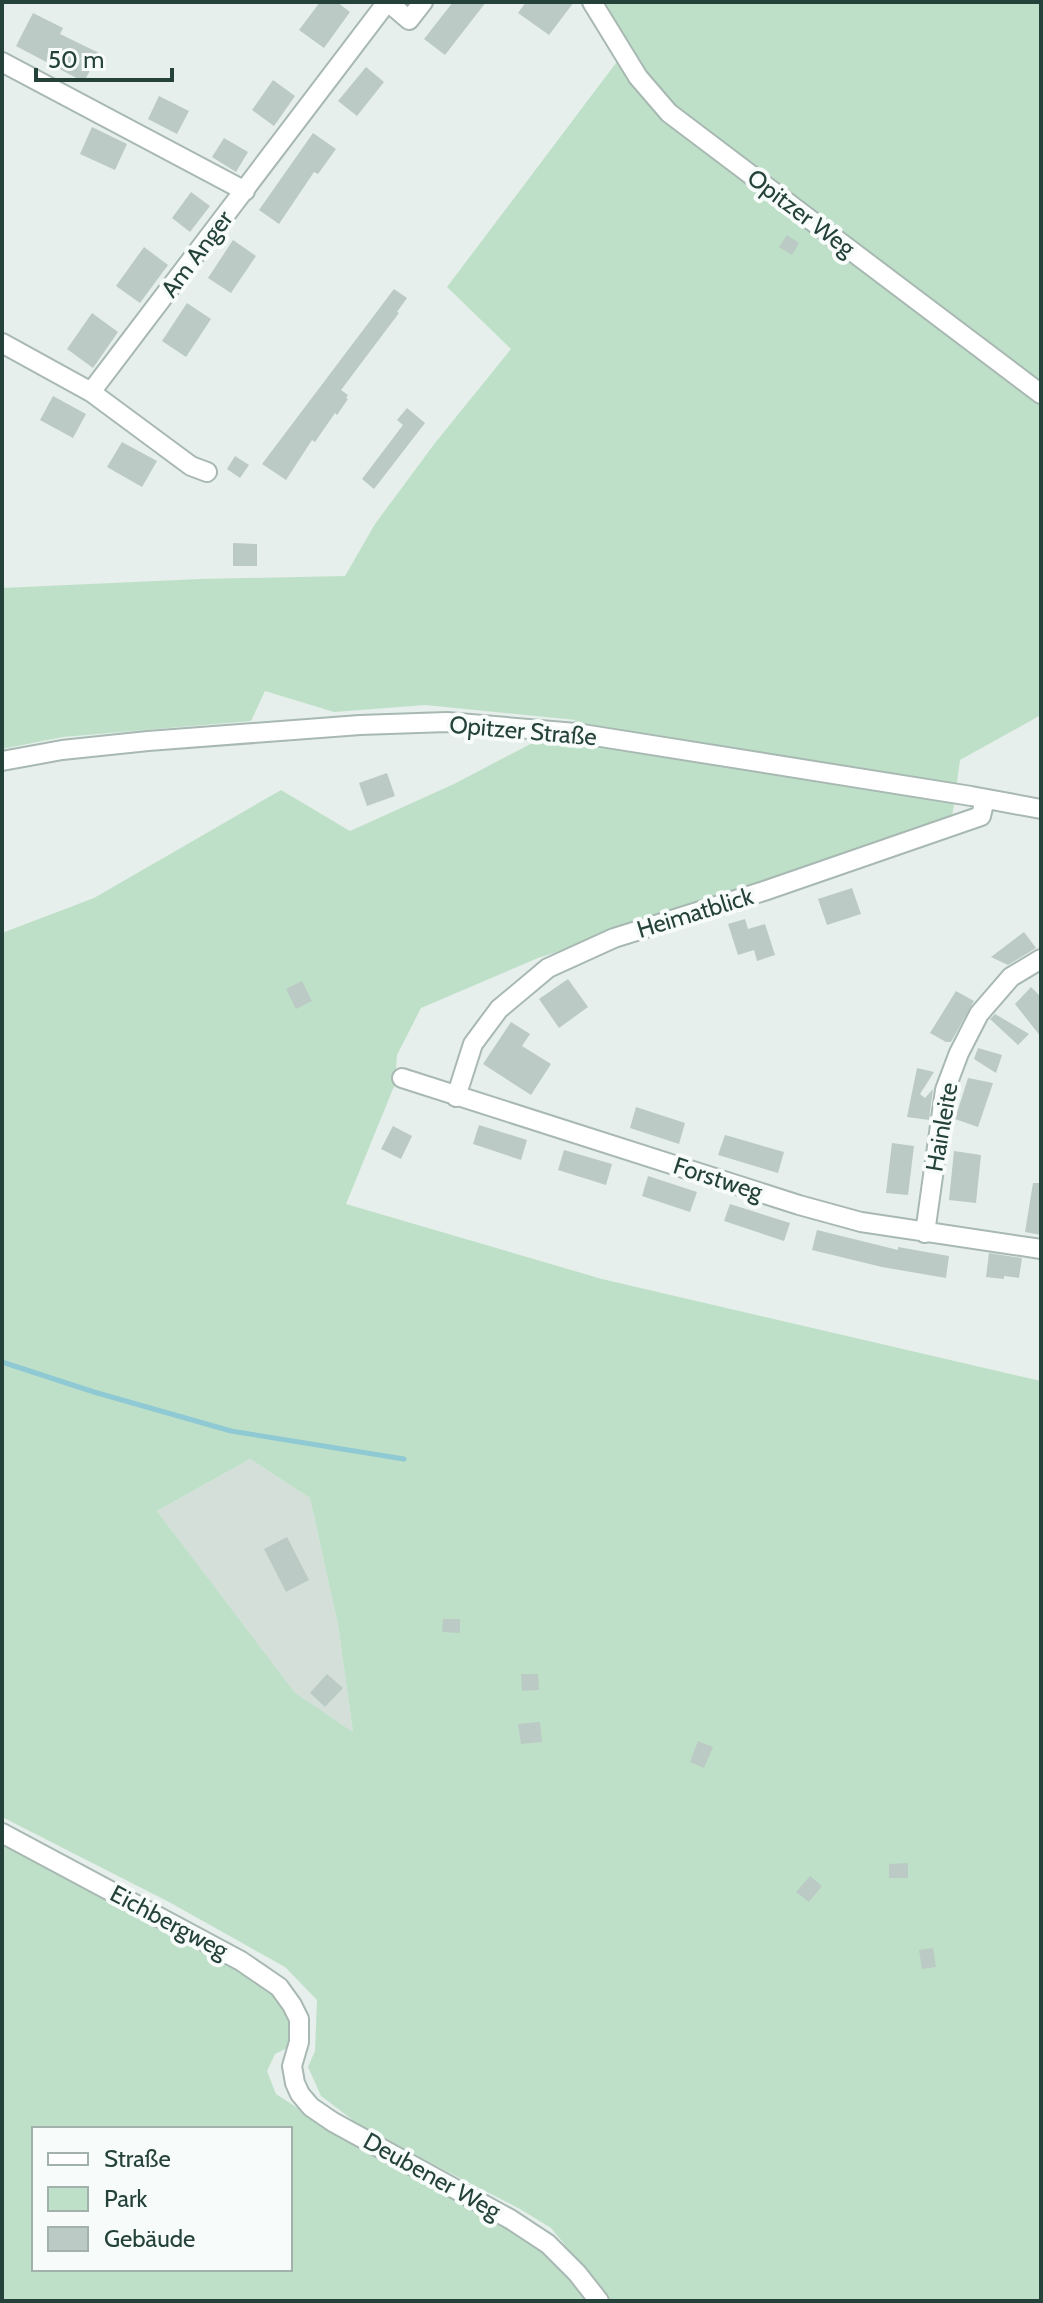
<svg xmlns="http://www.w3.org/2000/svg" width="1043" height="2303" font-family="Cabin,sans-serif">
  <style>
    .built { fill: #d4dfda }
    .green { fill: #bfe0c8; fill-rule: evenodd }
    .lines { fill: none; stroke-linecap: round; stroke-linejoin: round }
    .stream { stroke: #8ec9d4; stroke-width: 5 }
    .building { fill: #bbcac4 }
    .minor-casing { stroke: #a8b8b2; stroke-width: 22 }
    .minor { stroke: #fff; stroke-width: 18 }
    .labels { text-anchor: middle; stroke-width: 8; stroke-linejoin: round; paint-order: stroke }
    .street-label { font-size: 24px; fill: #24423a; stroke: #f7fbf9 }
  </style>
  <rect width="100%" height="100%" fill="#e6efeb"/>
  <path class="built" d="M250 1459 310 1498 338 1625 353 1732 295 1694 157 1511Z"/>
  <path class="green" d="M600 2H1041V715L960 760 952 818 767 884 538 958 421 1008 397 1055 395 1084 346 1204 602 1279 1041 1381V2301H611L551 2228 520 2209 366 2130 321 2096 308 2067 315 2051 317 2000 285 1967 169 1902 2 1817V933L94 898 281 790 350 831 454 784 576 720 425 705 334 712 265 691 251 721 63 737 2 749V588L200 579 345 576 375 524 435 443 511 349 447 287 619 59ZM250 1459 310 1498 338 1625 353 1732 295 1693 157 1511Z
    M2 1844 189 1940 246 1973 277 1998 293 2022 291 2046 275 2054 267 2071 276 2094 327 2127 508 2226C540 2248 567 2271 591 2301H2ZM34 2129H290V2269H34Z"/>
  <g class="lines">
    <path class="stream" d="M2 1362 94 1392 231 1431 404 1459"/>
  </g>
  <path class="building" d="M320 2H337L350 12 324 48 299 30Z
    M453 2H486L445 55 424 39Z
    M526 2H574L549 35 518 13Z
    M33 13 63 28 60 34 99 53 84 82 16 46Z
    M366 67 384 82 357 116 338 101Z
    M273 80 295 96 274 126 252 110Z
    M159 96 189 111 177 134 148 119Z
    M92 127 127 144 115 170 80 154Z
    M313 133 336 149 318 174 314 172 279 224 259 210Z
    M224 138 248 152 236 172 212 157Z
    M191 192 210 206 190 232 172 218Z
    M787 235 799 243 792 255 779 247Z
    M233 240 256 256 231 293 208 278Z
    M144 247 168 265 140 303 116 286Z
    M394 289 407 298 397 312 399 313 341 390 348 395 346 398 348 399 337 415 335 413 315 442 312 440 286 480 262 464Z
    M187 303 211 319 186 357 162 341Z
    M92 313 118 332 93 368 67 349Z
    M53 396 86 414 73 438 40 420Z
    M407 408 425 423 374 489 362 479 403 425 397 420Z
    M122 442 157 461 142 487 107 467Z
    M235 456 249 465 240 478 227 469Z
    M233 543 257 544V566H233Z
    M387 773 395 796 367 806 359 783Z
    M852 888 861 914 827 925 818 899Z
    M745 919 748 929 765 924 775 955 757 961 754 950 738 955 728 924Z
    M1024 932 1036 948 1008 965 991 957Z
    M568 979 588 1007 559 1028 539 999Z
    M302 981 312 1001 296 1009 286 989Z
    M1031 987 1041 997V1037L1015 1004Z
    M956 991 974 1001 951 1042H946L930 1033Z
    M995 1014 1029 1034 1018 1045 990 1019Z
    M511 1022 530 1034 522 1046 551 1064 531 1095 483 1064Z
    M978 1048 1002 1055 996 1073 974 1059Z
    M917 1068 934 1072 920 1094 925 1098 933 1089 929 1120 907 1117Z
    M968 1078 993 1083 978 1127 955 1119Z
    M636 1107 685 1123 679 1144 630 1128Z
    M479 1125 527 1140 521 1160 473 1144Z
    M393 1126 412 1136 401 1159 381 1149Z
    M725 1135 784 1152 778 1173 718 1155Z
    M892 1143 914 1146 908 1195 886 1193Z
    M564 1150 612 1164 606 1185 558 1170Z
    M954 1151 981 1155 976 1203 949 1200Z
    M648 1176 697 1192 690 1212 642 1196Z
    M1033 1183H1041V1235L1025 1232Z
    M730 1204 790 1223 784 1241 724 1221Z
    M817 1230 898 1250V1247L949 1256 946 1278 882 1267 812 1250Z
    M989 1253 1022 1258 1019 1278 1004 1276V1279L986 1277Z
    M287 1537 309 1580 286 1592 264 1549Z
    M443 1619H460V1633L442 1632Z
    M327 1674 343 1688 325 1707 310 1693Z
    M521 1674H538L539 1690 522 1691Z
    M540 1722 542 1742 521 1744 518 1724Z
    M698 1741 713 1747 704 1768 690 1762Z
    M908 1863V1878H889V1864Z
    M810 1876 822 1886 809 1902 796 1892Z
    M933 1948 936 1967 922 1969 919 1950Z"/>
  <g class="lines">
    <defs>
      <path id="minor" d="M388 2 409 20 423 2
        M592 2 638 77 669 113 1041 394
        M2 62 245 191
        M2 343 91 392 191 466 207 472
        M91 392 387 2
        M2 761 62 750 148 741 360 725 447 722 576 733 971 796 1041 809
        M402 1078 799 1205 861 1222 1041 1249
        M456 1097 473 1044 499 1009 548 968 614 938 764 891 981 816 985 799
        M925 1233 945 1090 959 1053 979 1014 1011 977 1041 959
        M2 1833 241 1961 279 1987 292 2005 299 2019V2042L292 2066 295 2083 300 2094 311 2107 333 2122 510 2219 548 2244 577 2273 599 2301"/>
    </defs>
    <use href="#minor" class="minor-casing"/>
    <use href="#minor" class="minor"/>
  </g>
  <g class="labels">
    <g class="street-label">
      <text transform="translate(801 213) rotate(37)" y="8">Opitzer Weg</text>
      <text transform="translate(197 254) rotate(-53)" y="8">Am Anger</text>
      <text transform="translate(523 731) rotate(5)" y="8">Opitzer Straße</text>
      <text transform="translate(695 913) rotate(-17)" y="8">Heimatblick</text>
      <text transform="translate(942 1127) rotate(-80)" y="8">Hainleite</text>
      <text transform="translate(718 1179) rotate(18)" y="8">Forstweg</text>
      <text transform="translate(169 1922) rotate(28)" y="8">Eichbergweg</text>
      <text transform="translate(432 2176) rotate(29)" y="8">Deubener Weg</text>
    </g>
  </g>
  <rect width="1043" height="2303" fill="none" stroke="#24423a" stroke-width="8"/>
  <rect x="32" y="2127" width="260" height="144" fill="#f7fbf9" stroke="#a3b1ad" stroke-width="2"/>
  <rect x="48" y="2153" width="40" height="12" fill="#ffffff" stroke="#a3b1ad" stroke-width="2"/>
  <text x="104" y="2167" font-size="24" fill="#24423a">Straße</text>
  <rect x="48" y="2187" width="40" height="24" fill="#bfe0c8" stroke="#a3b1ad" stroke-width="2"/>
  <text x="104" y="2207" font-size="24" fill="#24423a">Park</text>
  <rect x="48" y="2227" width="40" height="24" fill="#bbcac4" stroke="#a3b1ad" stroke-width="2"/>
  <text x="104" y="2247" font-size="24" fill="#24423a">Gebäude</text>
  <path d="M36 68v12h136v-12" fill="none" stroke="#24423a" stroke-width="4"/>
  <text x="48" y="68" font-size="24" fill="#24423a" stroke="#f7fbf9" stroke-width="6" paint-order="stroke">50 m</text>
</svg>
